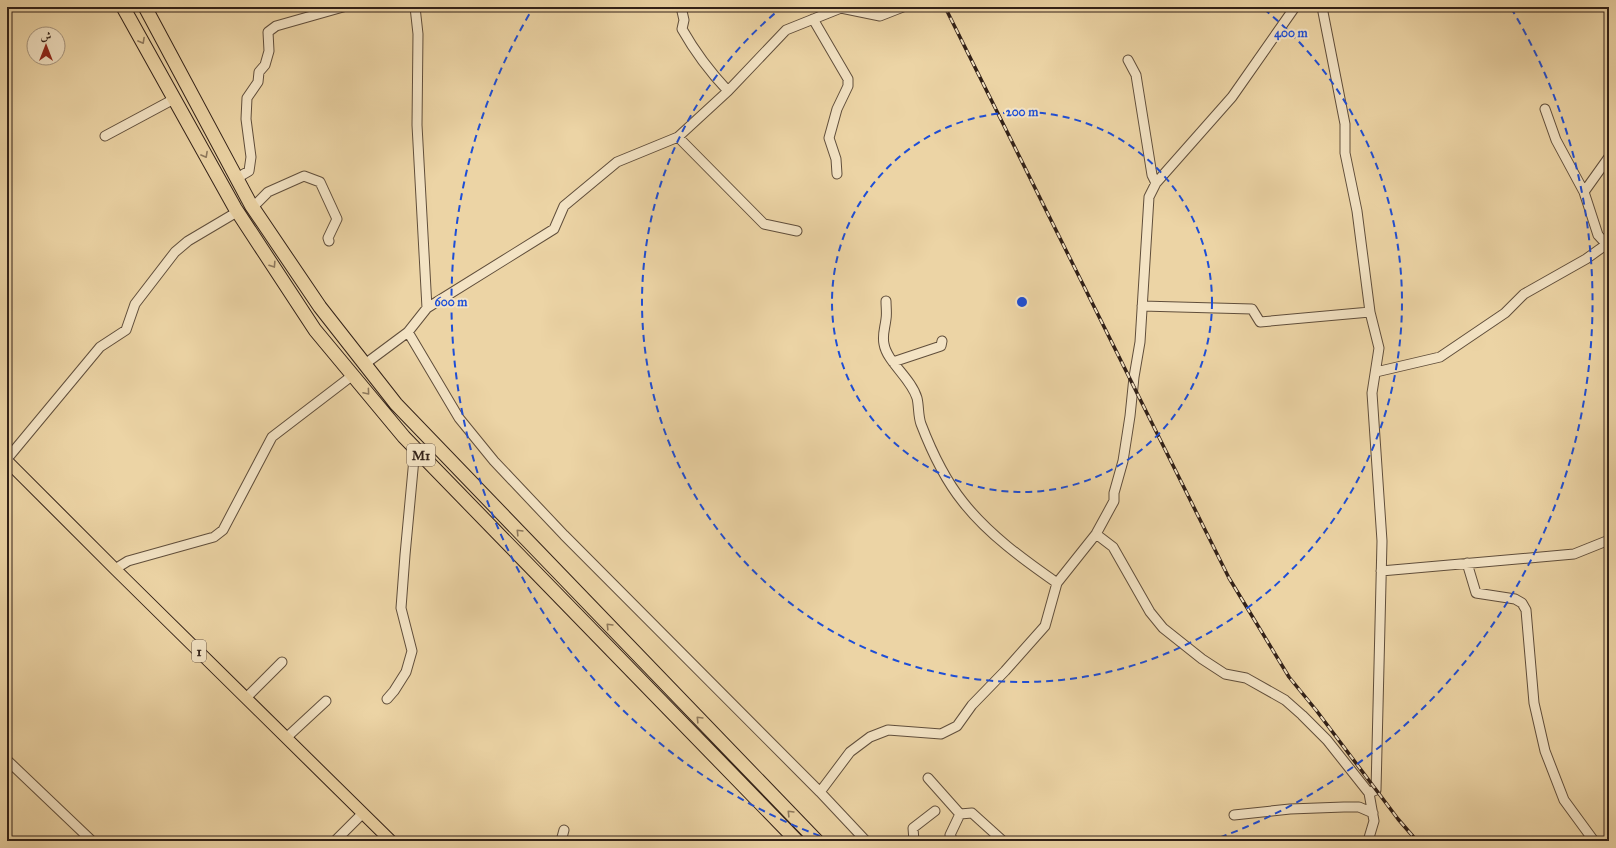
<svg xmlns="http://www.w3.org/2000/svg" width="1616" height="848" font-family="'IM FELL Great Primer',Amiri,serif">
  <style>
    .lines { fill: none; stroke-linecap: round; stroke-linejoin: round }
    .minor-casing { stroke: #604e3b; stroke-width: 11 }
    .major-casing { stroke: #322118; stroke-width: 13 }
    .highway-casing { stroke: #322118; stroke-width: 15 }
    .minor { stroke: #f3e3c4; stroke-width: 9 }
    .major { stroke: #ecd4a5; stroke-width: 11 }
    .highway { stroke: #ecd4a5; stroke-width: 13 }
    .rail-casing { stroke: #322118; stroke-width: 3.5 }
    .rail { stroke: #f3e3c4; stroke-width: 2; stroke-dasharray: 6; stroke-linecap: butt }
    .oneway { stroke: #8f7a5e }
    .ring { fill: none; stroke: #1d4ed8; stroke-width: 2; stroke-dasharray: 7 5 }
    .labels { text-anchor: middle; stroke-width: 4; stroke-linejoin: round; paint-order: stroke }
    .shield { fill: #f3e3c4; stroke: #6c5b4c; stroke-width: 1 }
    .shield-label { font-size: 13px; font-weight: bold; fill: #322118 }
    .centre { fill: #1d4ed8; stroke: #f3e3c4; stroke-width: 2 }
    .ring-label { font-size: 12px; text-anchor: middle; font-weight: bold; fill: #1d4ed8; stroke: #f3e3c4; stroke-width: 4; stroke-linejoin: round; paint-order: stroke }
  </style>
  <rect width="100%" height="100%" fill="#ecd4a5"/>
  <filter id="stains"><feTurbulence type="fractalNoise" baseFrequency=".005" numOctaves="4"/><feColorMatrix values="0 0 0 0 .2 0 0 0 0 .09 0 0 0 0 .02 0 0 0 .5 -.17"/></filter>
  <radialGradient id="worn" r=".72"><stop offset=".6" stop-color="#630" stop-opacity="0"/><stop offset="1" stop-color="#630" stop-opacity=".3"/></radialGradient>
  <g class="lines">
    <defs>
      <path id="minor" d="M415 7 418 34 417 125 427 308
        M681 7 684 20 682 29C695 52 710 72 728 91
        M1322 7 1345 124V153L1357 211 1370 312 1379 348 1372 393 1382 541 1376 790 1369 793 1374 821 1368 841
        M813 19 848 79V86L837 109 829 138 836 159 837 174
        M1128 60 1136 75 1152 175 1156 183
        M1545 109 1556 140 1584 192 1598 235 1609 247
        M105 136 174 99
        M678 137 764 224 797 231
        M237 178 249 171 251 157 246 119 247 98 258 82 259 72 265 65 269 51 268 32 276 26 343 7
        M1584 192 1609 157
        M253 207 268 192 304 176 320 182 337 219 328 238 329 241
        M886 301C886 307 887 314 886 319 885 328 882 335 884 344 887 362 911 378 917 398 919 406 918 416 921 424 931 450 946 481 963 502 988 534 1024 560 1057 583
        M1142 306 1252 309 1260 322 1370 312
        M408 332 459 418 494 461 564 535 820 792 866 841
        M893 362 941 346 942 341
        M365 364 408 332 427 308 554 229 564 206 617 162 678 137 728 91 786 30 841 8 880 16 903 7
        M1376 372 1440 357 1505 313 1524 294 1586 259 1607 244
        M7 459 100 347 126 330 135 304 175 252 188 241 237 212
        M1096 534 1113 547 1150 612 1163 628 1202 659 1225 674 1246 678 1285 700 1302 715 1327 740 1369 793
        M1467 563 1476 593 1515 599 1522 603 1526 610 1534 703 1545 751 1564 800 1594 841
        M115 569 128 561 214 537 223 530 272 437 353 375
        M1381 571 1574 554 1609 540
        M246 698 282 662
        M387 699 394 691 406 672 412 651 401 608 405 555 415 448
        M286 738 326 701
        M7 760 92 841
        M928 778 960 814 950 835 953 841
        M820 792 850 752 870 737 888 730 941 734 957 726 972 705 1005 671 1045 626 1057 583 1096 534 1114 501V493L1123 461 1130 416 1134 377 1140 342 1149 197 1156 183 1232 97 1295 7
        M960 814 972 813 1003 841
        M1234 815 1290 809 1344 807H1359L1373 813
        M335 841 363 813
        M561 841 564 830
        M914 841 913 828 935 811"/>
      <path id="major" d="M7 461 115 569 391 841"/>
      <path id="highway" d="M123 7 235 208 315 330 404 437 797 841
        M145 7 251 205 320 307 396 404 817 841"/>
    </defs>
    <use href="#minor" class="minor-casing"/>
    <use href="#major" class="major-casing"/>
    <use href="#highway" class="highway-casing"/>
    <use href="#minor" class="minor"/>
    <use href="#major" class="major"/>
    <use href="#highway" class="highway"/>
    <defs>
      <path id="rail" d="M945 7 1229 578 1289 677 1316 710 1398 819 1417 841"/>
    </defs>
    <use href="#rail" class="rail-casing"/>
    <use href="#rail" class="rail"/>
  </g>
  <defs><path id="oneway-chevron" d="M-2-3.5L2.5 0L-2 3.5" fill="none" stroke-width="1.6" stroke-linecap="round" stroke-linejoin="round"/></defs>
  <g class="oneway">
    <use href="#oneway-chevron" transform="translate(142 41) rotate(61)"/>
    <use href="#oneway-chevron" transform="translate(205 155) rotate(61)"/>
    <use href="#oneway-chevron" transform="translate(273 265) rotate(57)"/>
    <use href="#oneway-chevron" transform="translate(367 392) rotate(50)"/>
    <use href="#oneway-chevron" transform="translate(519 532) rotate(-134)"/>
    <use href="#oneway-chevron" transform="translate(609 626) rotate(-134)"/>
    <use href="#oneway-chevron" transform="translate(699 719) rotate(-134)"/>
    <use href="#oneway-chevron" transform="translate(790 813) rotate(-134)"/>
  </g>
  <g class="ring">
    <circle cx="1022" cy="302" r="190"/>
    <path d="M1264 9A380 380 0 1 1 780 9"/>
    <path d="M831 840A571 571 0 0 1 533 8M1511 8A571 571 0 0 1 1213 840"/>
  </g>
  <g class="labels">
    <g class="shield">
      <rect x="407" y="444" width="28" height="22" rx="3"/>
      <rect x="192" y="640" width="14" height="22" rx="3"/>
    </g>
    <g class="shield-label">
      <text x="421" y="460">M1</text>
      <text x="199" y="656">1</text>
    </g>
  </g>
  <circle cx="1022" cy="302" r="6" class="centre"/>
  <g class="ring-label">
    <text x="1291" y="37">400 m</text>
    <text x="1022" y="116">200 m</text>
    <text x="451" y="306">600 m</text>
  </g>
  <rect width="1616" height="848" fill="none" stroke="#ecd4a5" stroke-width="24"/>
  <rect x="8" y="8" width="1600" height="832" fill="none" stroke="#322118" stroke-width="2"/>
  <rect x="12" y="12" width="1592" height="824" fill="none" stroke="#322118"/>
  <g transform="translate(46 46)"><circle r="19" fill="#f3e3c4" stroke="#a6957f"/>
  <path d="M0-3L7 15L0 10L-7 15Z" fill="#8f2418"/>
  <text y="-6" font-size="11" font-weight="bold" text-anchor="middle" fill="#322118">ش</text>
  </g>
  <rect width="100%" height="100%" filter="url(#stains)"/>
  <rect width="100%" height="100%" fill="url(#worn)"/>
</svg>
